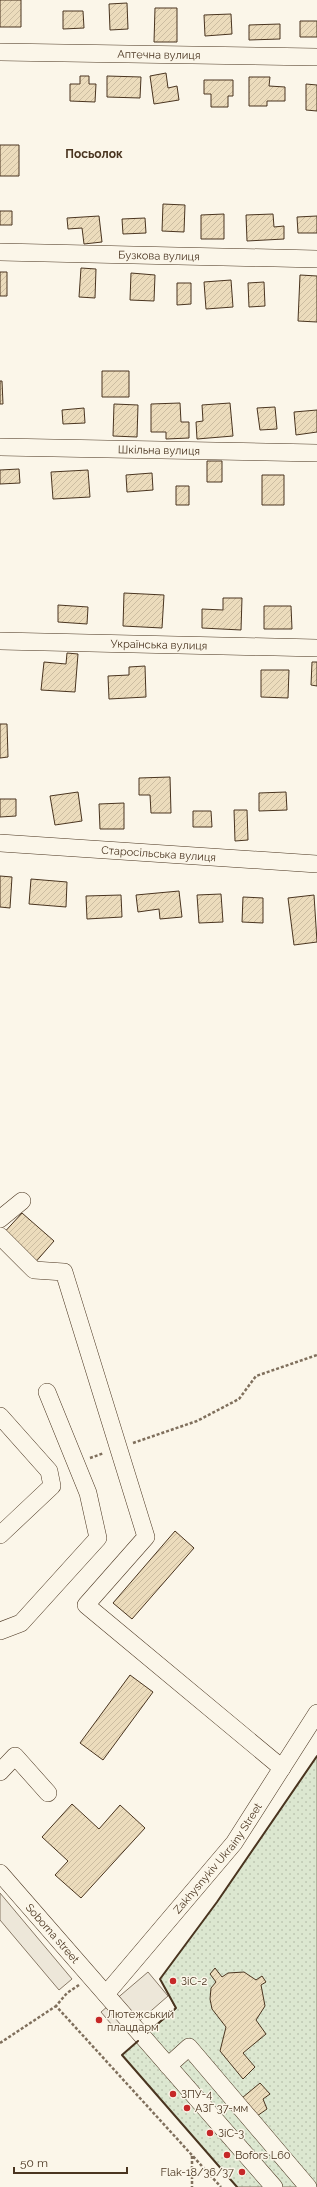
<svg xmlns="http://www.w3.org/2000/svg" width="317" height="2187" font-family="Raleway,sans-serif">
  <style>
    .grass { fill: url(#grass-dots); stroke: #887966 }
    .parking { fill: #ede7d9; stroke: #887966 }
    .building { fill: url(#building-hatch); stroke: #4a3520 }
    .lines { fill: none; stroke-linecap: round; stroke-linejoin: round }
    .minor-casing { stroke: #4a3520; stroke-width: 18 }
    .path { stroke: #7f6f5c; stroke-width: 2.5; stroke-dasharray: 3 2; stroke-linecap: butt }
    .minor { stroke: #fbf6e9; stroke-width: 17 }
    .wall { stroke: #4a3520; stroke-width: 2 }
    .poi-dot { fill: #c62828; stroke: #fbf6e9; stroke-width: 1.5 }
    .labels { text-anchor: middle; stroke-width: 3; stroke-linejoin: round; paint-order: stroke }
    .street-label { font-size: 11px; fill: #4a3520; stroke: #fbf6e9 }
    .poi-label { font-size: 11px; fill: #4a3520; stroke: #fbf6e9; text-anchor: start }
    .neighbourhood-label { font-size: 12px; font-weight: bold; fill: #4a3520; stroke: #fbf6e9 }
  </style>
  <defs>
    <pattern id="grass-dots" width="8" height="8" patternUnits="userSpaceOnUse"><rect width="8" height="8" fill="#dce7d0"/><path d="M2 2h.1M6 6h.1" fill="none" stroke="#bec7b2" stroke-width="1.8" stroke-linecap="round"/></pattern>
    <pattern id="building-hatch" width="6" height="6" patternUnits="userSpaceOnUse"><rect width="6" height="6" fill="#ecdcbc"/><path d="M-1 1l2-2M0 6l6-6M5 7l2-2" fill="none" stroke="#ccbda1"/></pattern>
  </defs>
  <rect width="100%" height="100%" fill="#fbf6e9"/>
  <path class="grass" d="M317 1756V2187H237L122 2055 176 2009 160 1979 217 1902Z"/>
  <path class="parking" d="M0 1893 72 1979 59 1990 0 1920Z
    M148 1972 168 1996 129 2030 117 2031 101 2012Z"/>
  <path class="building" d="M0 0H21V27H0Z
    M127 3 128 29 110 30 109 4Z
    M155 8H177V42H154Z
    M63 11H83L84 28 63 29Z
    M231 14 232 34 205 36 204 15Z
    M300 21H317V37H300Z
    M280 24V39L249 40V25Z
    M166 73 168 88 177 86 179 100 154 104 150 76Z
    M80 76H89V84H96L95 102 70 101V84H80Z
    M107 76 141 77 140 98 107 97Z
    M249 77H270L269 86 285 87V101H267V106H249Z
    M204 80H233V96H228V107H211V94H204Z
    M306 84 317 85V111L306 110Z
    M0 145H19V176H0Z
    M163 204 185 205 184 232 162 231Z
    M0 211H12V225H0Z
    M224 214V239H201V215Z
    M273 214 274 227 284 226V239L247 241 246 215Z
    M99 216 102 242 84 244 82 228 68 229 67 218Z
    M317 216V233H298L297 217Z
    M145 218 146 233 123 234 122 219Z
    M81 268 96 269 95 298 79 297Z
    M0 272H7V296H0Z
    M131 273 155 275 154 301 130 300Z
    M300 275 317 276V322L298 321Z
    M231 280 233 307 206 309 204 282Z
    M264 282 265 306 249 307 248 283Z
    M177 283H191V304L177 305Z
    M102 371H129V397H102Z
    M0 381H2L3 404H0Z
    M180 403 181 422H189V438L166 439V432H151V404Z
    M230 403 233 436 197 439 196 422 203 421 202 405Z
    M114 404 138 405 137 437 113 436Z
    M275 407 277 429 260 430 257 408Z
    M84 408 85 423 63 424 62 410Z
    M317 410V432L296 435 294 412Z
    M207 461H222V482H207Z
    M19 469 20 483 0 484V470Z
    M88 470 90 497 53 499 51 472Z
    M152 473 153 490 127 492 126 475Z
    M262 475H284V505H262Z
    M176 486H189V505H176Z
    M124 593 164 595 162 628 123 626Z
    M223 598H242L241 630 202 628V609L223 610Z
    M58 605 88 607 87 624 58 622Z
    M264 606H291L292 629H264Z
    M67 653 78 654 75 692 41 690 44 662 66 664Z
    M312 662H317V686L311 685Z
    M145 666 146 697 109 699 108 676 129 675V667Z
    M261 670H289L288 698 261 697Z
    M0 724H7L8 757 0 758Z
    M170 777 171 813H151L150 795H139V778Z
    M78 792 82 821 55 825 50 796Z
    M286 792 287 810 259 811V793Z
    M0 799H16V816L0 817Z
    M124 803V829H100L99 804Z
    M234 810H247L248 840 235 841Z
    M193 811H211L212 827H193Z
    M0 876 12 877 10 908 0 907Z
    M31 879 67 882 66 907 29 904Z
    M179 891 182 917 160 919 159 909 138 912 136 895Z
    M221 894 223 922 199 923 197 895Z
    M121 895 122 917 87 919 86 896Z
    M314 895 317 942 294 945 288 898Z
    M243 897 263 898V923L242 922Z
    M22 1213 54 1241 33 1265 1 1236Z
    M175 1531 194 1548 132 1619 113 1603Z
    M130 1675 153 1692 103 1760 80 1743Z
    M72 1804 99 1829 120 1805 145 1828 81 1898 55 1875 68 1861 42 1837Z
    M215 1968 222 1977 228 1973 244 1972 256 1980 262 1976 266 1982 261 1985 265 2006 256 2020 266 2034 243 2053 255 2067 243 2079 220 2051 226 2027 212 2009 210 1999 211 1988 216 1982 210 1974Z
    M260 2083 270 2094 263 2099 267 2109 257 2116 242 2098Z"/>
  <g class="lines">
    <defs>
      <g id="minor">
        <path id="s1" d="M0 52 317 57"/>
        <path id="s2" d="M0 252 317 259"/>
        <path id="s3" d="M0 447 317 453"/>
        <path id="s4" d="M0 641 317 648"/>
        <path id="s5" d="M0 843 317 864"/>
        <path d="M0 1219 22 1201"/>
        <path d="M0 1236 34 1270 64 1272 146 1537 86 1605 282 1768"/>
        <path d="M0 1416 49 1471 52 1486 0 1535"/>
        <path d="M0 1631 21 1623 98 1538 88 1493 47 1392"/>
        <path d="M0 1772 15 1756 48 1793"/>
        <path id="s6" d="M0 1873 274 2187"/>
        <path id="s7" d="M106 1994 234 1843 317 1713"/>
        <path d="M168 2066 189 2047 308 2187"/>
      </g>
    </defs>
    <use href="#minor" class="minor-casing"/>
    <path class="path" d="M133 1443 197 1421 239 1399 256 1376 317 1355
      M90 1458 104 1453
      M79 1985 67 1993 56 2006 221 2187
      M0 2043 56 2006
      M192 2156V2187"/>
    <use href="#minor" class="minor"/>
    <path class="wall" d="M147 2033 176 2008 160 1979 217 1902 317 1756
      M138 2041 122 2055 237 2187"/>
  </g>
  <g class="poi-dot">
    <circle cx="173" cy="1981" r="4"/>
    <circle cx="99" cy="2020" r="4"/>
    <circle cx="173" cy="2094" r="4"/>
    <circle cx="187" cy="2108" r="4"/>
    <circle cx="210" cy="2133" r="4"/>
    <circle cx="227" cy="2155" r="4"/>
    <circle cx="242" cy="2172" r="4"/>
  </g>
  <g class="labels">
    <g class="street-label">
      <text dy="4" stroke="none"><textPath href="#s1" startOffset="159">Аптечна вулиця</textPath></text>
      <text dy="4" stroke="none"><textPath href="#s2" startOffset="159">Бузкова вулиця</textPath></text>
      <text dy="4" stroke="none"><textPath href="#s3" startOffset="159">Шкільна вулиця</textPath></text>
      <text dy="4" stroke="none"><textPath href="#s4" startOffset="159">Українська вулиця</textPath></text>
      <text dy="4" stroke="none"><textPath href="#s5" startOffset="159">Старосільська вулиця</textPath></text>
      <text dy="4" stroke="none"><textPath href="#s7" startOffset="176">Zakhysnykiv Ukrainy Street</textPath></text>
      <text dy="4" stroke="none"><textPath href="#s6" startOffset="80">Soborna street</textPath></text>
    </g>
    <g class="poi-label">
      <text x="181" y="1985">ЗіС-2</text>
      <text x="107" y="2018">Лютежський<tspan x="107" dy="13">плацдарм</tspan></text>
      <text x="181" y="2098">ЗПУ-4</text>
      <text x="195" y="2112">АЗГ 37-мм</text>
      <text x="218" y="2137">ЗіС-3</text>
      <text x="235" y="2159">Bofors L60</text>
      <text x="234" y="2176" text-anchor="end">Flak-18/36/37</text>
    </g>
    <g class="neighbourhood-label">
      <text x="94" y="158">Посьолок</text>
    </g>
  </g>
  <path d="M14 2167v6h113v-6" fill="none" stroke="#4a3520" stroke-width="2"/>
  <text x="20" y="2167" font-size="12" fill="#4a3520" stroke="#fbf6e9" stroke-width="3" paint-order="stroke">50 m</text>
</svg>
